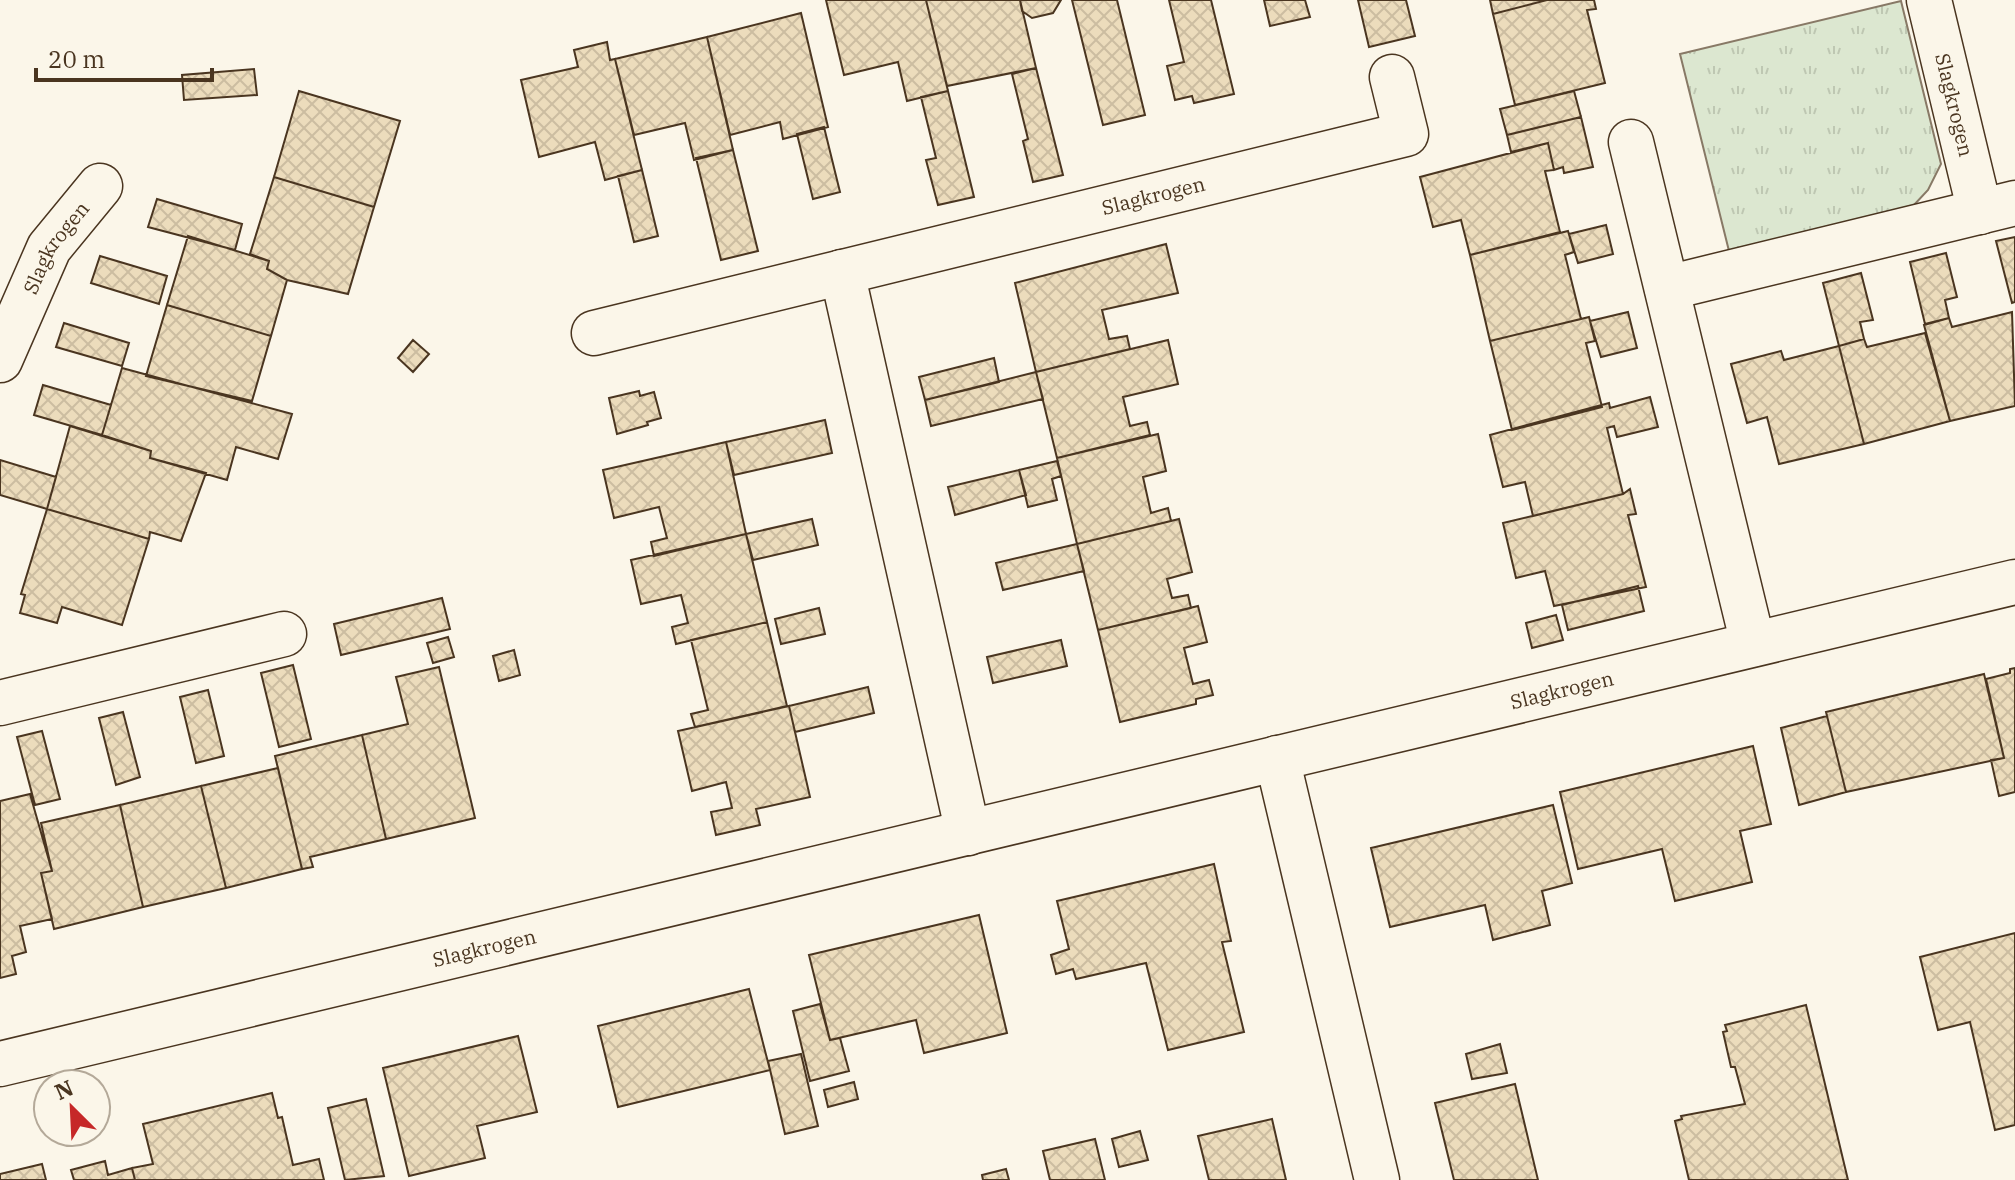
<svg xmlns="http://www.w3.org/2000/svg" width="2015" height="1180" font-family="'IBM Plex Serif',serif">
  <style>
    .park { fill: url(#park-tufts); stroke: #887966; stroke-width: 2 }
    .building { fill: url(#building-cross-hatch); stroke: #4a3520; stroke-width: 2 }
    .lines { fill: none; stroke-linecap: round; stroke-linejoin: round }
    .street-casing { stroke: #4a3520; stroke-width: 47 }
    .street { stroke: #fbf6e9; stroke-width: 44 }
    .labels { text-anchor: middle; stroke-width: 6; stroke-linejoin: round; paint-order: stroke }
    .street-label { font-size: 20px; fill: #4a3520; stroke: #fbf6e9 }
  </style>
  <defs>
    <pattern id="park-tufts" width="24" height="20" patternUnits="userSpaceOnUse" patternTransform="scale(2)"><rect width="24" height="20" fill="#dce7d0"/><path d="M3 7l-1-3M5 7V3M7 7l1-3M15 17l-1-3M17 17v-4M19 17l1-3" fill="none" stroke="#bec7b2"/></pattern>
    <pattern id="building-cross-hatch" width="8" height="8" patternUnits="userSpaceOnUse" patternTransform="scale(2)"><rect width="8" height="8" fill="#ecdcbc"/><path d="M0 0l8 8M0 8l8-8" fill="none" stroke="#ccbda1"/></pattern>
  </defs>
  <rect width="100%" height="100%" fill="#fbf6e9"/>
  <path class="park" d="M1901 1 1941 164 1928 190 1913 206 1729 251 1680 54Z"/>
  <path class="building" d="M826 0H926L948 91 907 101 898 62 844 75Z
    M926 0H1020L1036 68 947 86Z
    M1020 0H1061L1053 13 1032 18 1022 11Z
    M1072 0H1117L1145 115 1103 125Z
    M1169 0H1211L1234 94 1194 103 1192 96 1175 100 1167 66 1184 62Z
    M1264 0H1305L1310 17 1270 26Z
    M1358 0H1406L1415 36 1369 47Z
    M1490 0H1547L1493 14Z
    M1547 0H1594L1596 9 1587 10 1605 83 1515 105 1493 14Z
    M801 13 828 127 783 139 780 122 730 135 707 37Z
    M707 37 733 150 694 160 685 123 634 135 615 59Z
    M607 42 610 60 615 59 642 170 605 180 595 142 539 157 521 80 578 67 574 50Z
    M1036 68 1063 175 1033 182 1023 141 1028 139 1012 74Z
    M254 69 257 95 184 100 182 75Z
    M299 91 400 121 374 207 274 177Z
    M948 91 974 197 938 205 926 160 936 158 921 97Z
    M1574 91 1581 117 1507 135 1500 109Z
    M1581 117 1593 167 1564 173 1563 167 1554 170 1548 143 1511 152 1507 135Z
    M824 127 840 192 813 199 797 134Z
    M1548 143 1554 170 1545 171 1560 232 1470 255 1461 220 1433 227 1420 177Z
    M733 150 758 251 721 260 696 158Z
    M642 170 658 236 634 242 618 176Z
    M274 177 374 207 348 294 287 280 267 269 269 261 250 254Z
    M157 199 242 224 235 250 148 227Z
    M1606 225 1613 254 1578 263 1569 234Z
    M1568 231 1574 252 1565 255 1581 319 1490 341 1470 255Z
    M188 236 269 261 267 269 287 280 271 336 167 305Z
    M2015 237V302L2012 303 1996 241Z
    M1166 244 1178 293 1102 310 1109 339 1127 336 1130 349 1036 372 1015 283Z
    M1946 253 1957 297 1945 300 1949 318 1925 324 1910 262Z
    M100 256 167 276 159 304 91 283Z
    M1861 273 1873 320 1860 322 1864 339 1839 346 1823 283Z
    M167 305 271 336 252 401 146 376Z
    M1628 312 1637 348 1601 357 1590 321Z
    M2012 312 2015 406 1950 421 1924 325 1949 318 1952 327Z
    M1589 317 1595 341 1586 343 1602 407 1512 430 1490 341Z
    M64 323 129 343 122 366 56 347Z
    M1925 333 1950 421 1864 444 1839 346 1864 339 1867 347Z
    M413 340 429 354 413 372 398 358Z
    M1168 340 1178 384 1123 397 1130 426 1147 422 1150 435 1057 458 1036 372Z
    M1839 346 1864 444 1779 464 1767 417 1747 423 1731 364 1781 351 1784 360Z
    M994 358 999 382 925 400 919 377Z
    M122 368 292 414 278 459 236 447 227 480 150 458 151 451 102 435Z
    M1036 372 1043 399 931 426 925 400Z
    M43 385 111 405 102 435 34 415Z
    M639 391 640 396 654 392 661 418 647 422 648 425 617 434 609 398Z
    M1650 397 1658 427 1617 437 1614 426 1607 428 1623 494 1533 516 1525 482 1503 487 1490 435 1609 403 1610 408Z
    M825 420 832 453 734 475 726 442Z
    M70 426 151 451 150 458 206 473 181 541 150 532 149 539 47 509Z
    M1158 434 1166 471 1143 477 1151 513 1168 508 1171 521 1077 544 1057 458Z
    M726 442 746 534 654 556 651 542 667 538 659 507 614 518 603 470Z
    M0 460 56 477 47 509 0 495Z
    M1057 461 1061 476 1052 479 1057 500 1028 507 1019 470Z
    M1019 470 1026 495 955 515 948 487Z
    M1630 489 1636 514 1628 515 1646 587 1554 606 1545 571 1516 578 1503 523 1623 494Z
    M47 509 149 539 122 625 62 607 57 623 20 613 25 595 21 594Z
    M812 519 818 545 753 560 746 534Z
    M1179 519 1192 572 1167 579 1172 598 1188 595 1191 608 1098 630 1077 544Z
    M746 534 767 622 676 644 672 627 688 623 681 595 641 604 631 560Z
    M1077 544 1084 571 1003 590 996 563Z
    M1638 586 1644 611 1568 630 1562 605Z
    M442 598 450 629 341 655 334 624Z
    M1198 606 1207 642 1184 648 1193 684 1209 680 1213 695 1196 699V704L1120 722 1098 630Z
    M819 608 825 634 781 644 775 619Z
    M1556 615 1563 640 1532 648 1526 623Z
    M767 622 787 706 695 727 691 714 708 710 691 640Z
    M448 637 454 657 433 663 427 643Z
    M1061 640 1067 666 993 683 987 657Z
    M514 650 520 675 499 681 493 656Z
    M293 665 311 739 279 747 261 673Z
    M439 667 475 818 386 839 362 735 408 724 396 677Z
    M2015 668V792L1999 796 1991 760 2004 758 1986 679 2010 673V669Z
    M1984 674 2004 758 1846 792 1826 712Z
    M868 687 874 713 795 732 789 706Z
    M208 690 224 756 196 763 180 697Z
    M789 706 810 797 756 809 760 825 716 835 711 812 732 808 726 782 692 791 678 731Z
    M123 712 140 777 116 785 99 718Z
    M1827 716 1846 792 1799 805 1781 728Z
    M42 731 60 799 35 805 17 737Z
    M362 735 386 839 310 857 313 867 302 869 275 756Z
    M1753 746 1771 824 1740 831 1752 882 1675 901 1662 849 1578 869 1560 792Z
    M278 768 302 869 226 888 201 786Z
    M201 786 226 888 143 907 120 805Z
    M30 794 52 871 41 873 52 919 20 926 26 952 12 956 16 974 0 978V801Z
    M120 805 143 907 54 929 41 873 52 871 41 823Z
    M1553 805 1572 883 1542 891 1550 925 1493 940 1485 905 1390 927 1371 848Z
    M1214 864 1231 941 1222 942 1244 1032 1168 1050 1146 963 1076 979 1073 969 1056 974 1051 955 1069 949 1057 901Z
    M979 915 1007 1033 924 1053 916 1020 830 1040 809 955Z
    M2015 933V1125L1995 1130 1970 1022 1938 1030 1920 957Z
    M749 989 770 1070 618 1107 598 1026Z
    M820 1004 830 1040 840 1038 849 1071 810 1081 793 1011Z
    M1806 1005 1848 1180H1689L1675 1121 1682 1119 1681 1116 1745 1104 1735 1067H1731L1723 1032 1727 1031 1725 1025Z
    M518 1036 537 1112 477 1126 485 1158 409 1176 383 1068Z
    M1500 1044 1507 1073 1472 1079 1466 1054Z
    M801 1054 818 1126 785 1134 768 1061Z
    M854 1082 858 1099 828 1107 824 1090Z
    M1515 1084 1538 1180H1454L1435 1103Z
    M272 1093 278 1118 282 1117 293 1165 319 1159 324 1180H135L132 1168 153 1164 143 1124Z
    M366 1099 384 1176 345 1180 328 1108Z
    M1272 1119 1286 1180H1209L1198 1136Z
    M1140 1131 1148 1160 1119 1167 1112 1139Z
    M1095 1139 1105 1180H1050L1043 1151Z
    M105 1161 108 1175 132 1168 135 1180H74L71 1170Z
    M42 1164 46 1180H0V1174Z
    M1006 1169 1009 1180H983L982 1175Z"/>
  <g class="lines">
    <defs>
      <g id="street">
        <path id="s1" d="M1929 0 1980 212"/>
        <path d="M1631 142 1753 644"/>
        <path d="M842 272 968 833"/>
        <path d="M1667 288 2015 203"/>
        <path id="s2" d="M594 333 1406 134 1392 77"/>
        <path id="s3" d="M0 360 49 248 100 186"/>
        <path d="M0 703 284 634"/>
        <path d="M1277 758 1377 1180"/>
        <path id="s4" d="M0 1064 2015 582"/>
      </g>
    </defs>
    <use href="#street" class="street-casing"/>
    <use href="#street" class="street"/>
  </g>
  <g class="labels">
    <g class="street-label">
      <text dy="7" stroke="none"><textPath href="#s1" startOffset="108">Slagkrogen</textPath></text>
      <text dy="7" stroke="none"><textPath href="#s2" startOffset="576">Slagkrogen</textPath></text>
      <text dy="7" stroke="none"><textPath href="#s3" startOffset="126">Slagkrogen</textPath></text>
      <text dy="7" stroke="none"><textPath href="#s4" startOffset="1606">Slagkrogen</textPath></text>
      <text dy="7" stroke="none"><textPath href="#s4" startOffset="498">Slagkrogen</textPath></text>
    </g>
  </g>
  <g transform="translate(72 1108) rotate(336)"><circle r="38" fill="#fbf6e9" stroke="#b4a999" stroke-width="2"/>
  <path d="M0-6L14 30L0 20L-14 30Z" fill="#c62828"/>
  <text y="-12" font-size="22" font-weight="bold" text-anchor="middle" fill="#4a3520">N</text>
  </g>
  <path d="M36 68v12h176v-12" fill="none" stroke="#4a3520" stroke-width="4"/>
  <text x="48" y="68" font-size="24" fill="#4a3520" stroke="#fbf6e9" stroke-width="6" paint-order="stroke">20 m</text>
</svg>
